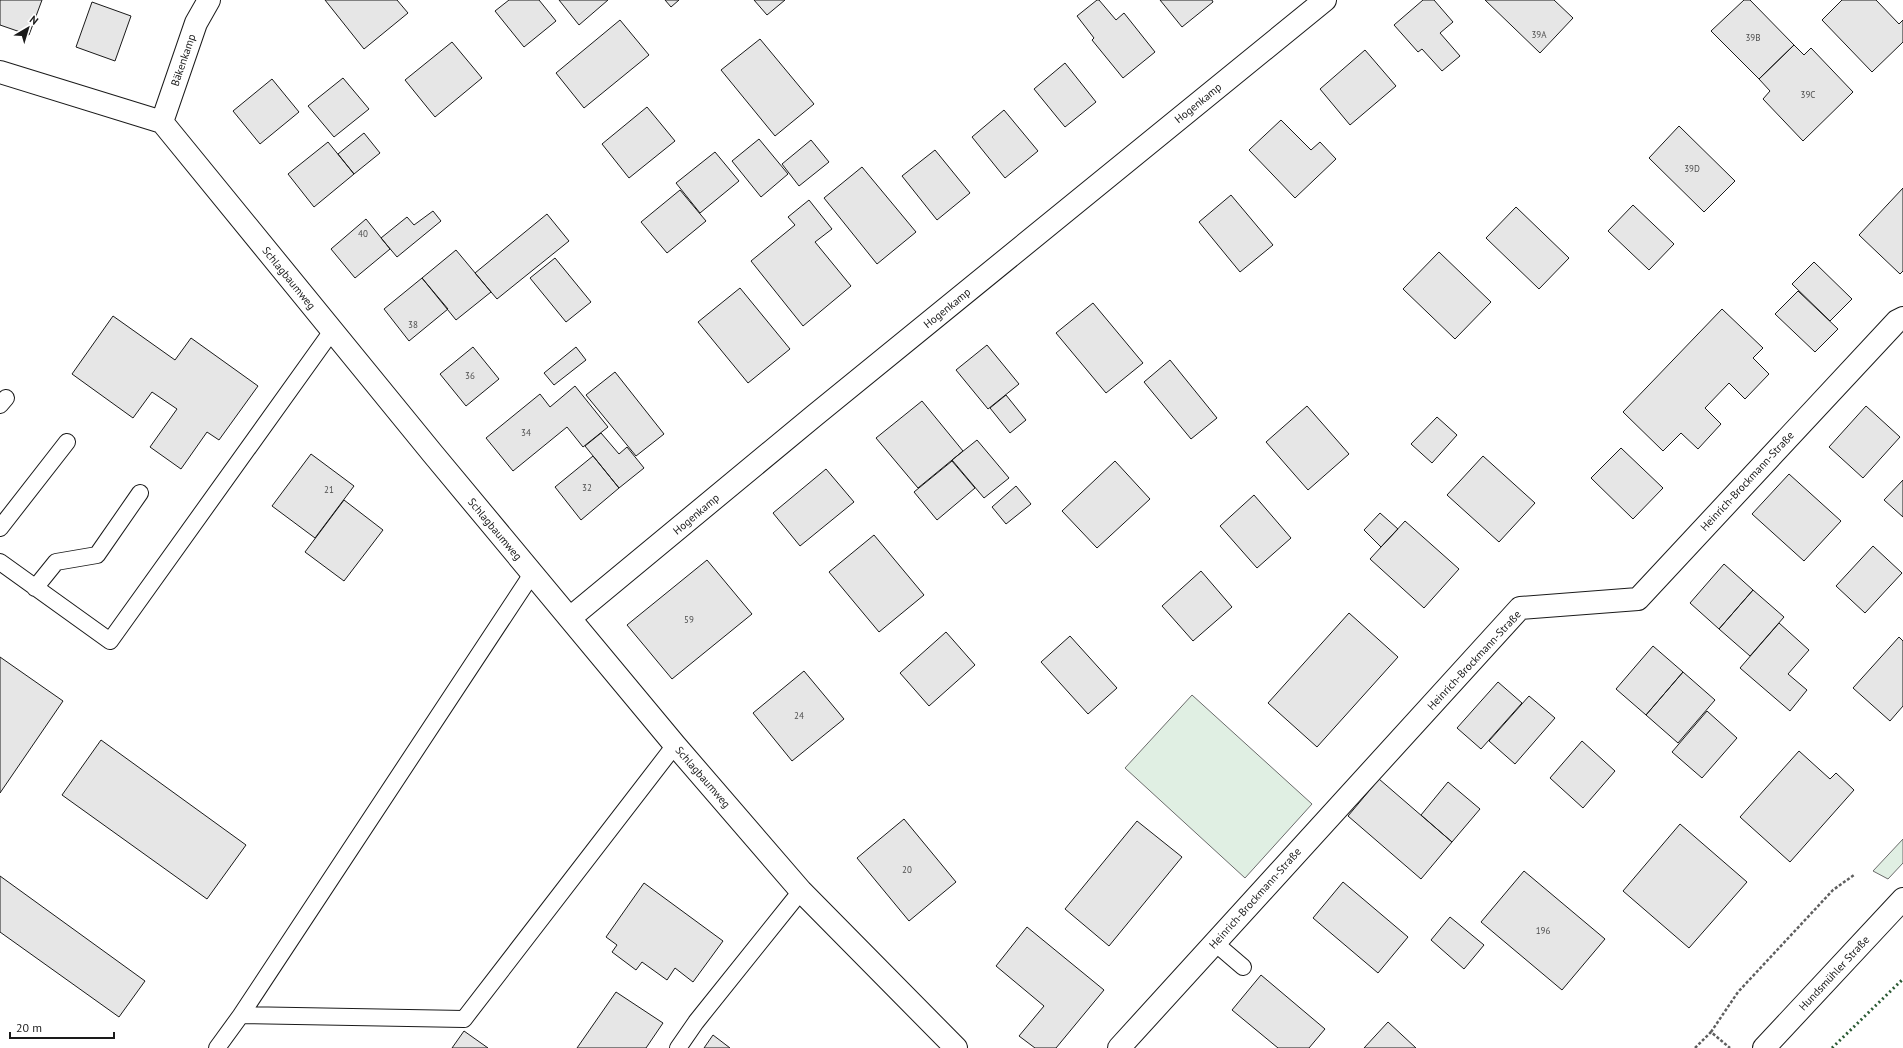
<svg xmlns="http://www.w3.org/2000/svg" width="1903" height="1048" font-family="'PT Sans',sans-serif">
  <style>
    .green { fill: #e0efe3; stroke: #6a6a6a }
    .building { fill: #e6e6e6; stroke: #1a1a1a }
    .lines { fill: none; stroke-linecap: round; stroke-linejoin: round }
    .service-casing { stroke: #1a1a1a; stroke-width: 18 }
    .minor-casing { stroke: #1a1a1a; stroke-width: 24 }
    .primary-casing { stroke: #1a1a1a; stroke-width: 24 }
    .path { stroke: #5f5f5f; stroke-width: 2.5; stroke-dasharray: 3 2; stroke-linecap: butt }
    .service { stroke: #fff; stroke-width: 16 }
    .minor { stroke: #fff; stroke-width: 22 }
    .primary { stroke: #fff; stroke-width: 22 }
    .hedge { stroke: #2b5a34; stroke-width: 3; stroke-dasharray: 2 3; stroke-linecap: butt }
    .labels { text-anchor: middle; stroke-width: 3; stroke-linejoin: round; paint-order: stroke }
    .number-label { font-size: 9px; fill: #4d4d4d }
    .street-label { font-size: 11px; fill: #1a1a1a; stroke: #fff }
  </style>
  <rect width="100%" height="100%" fill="#fff"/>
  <path class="green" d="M1192 695 1312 804 1245 878 1125 768Z
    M1903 839V863L1888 879 1873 871Z"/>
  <path class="building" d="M0 0H42L29 35 0 25Z
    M325 0H397L408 13 364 49Z
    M509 0H539L556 21 524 47 495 11Z
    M559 0H608L579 25Z
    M665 0H679L671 7Z
    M754 0H785L767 15Z
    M1097 0H1099L1116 20 1124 13 1155 52 1123 78 1092 40 1094 38 1077 16Z
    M1160 0H1212L1213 2 1182 27Z
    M1423 0H1434L1453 22 1440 33 1460 56 1442 71 1422 49 1418 52 1394 25Z
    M1485 0H1554L1573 18 1540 53Z
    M1744 0H1750L1794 45 1759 79 1711 31Z
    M1842 0H1876L1899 24 1903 20V42L1872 72 1822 20Z
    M92 2 131 16 115 61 76 47Z
    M620 20 649 55 584 108 556 73Z
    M760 39 814 104 775 136 721 70Z
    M452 42 482 78 435 117 405 80Z
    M1794 45 1804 55 1811 48 1853 92 1803 141 1763 99 1770 91 1759 79Z
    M1365 50 1396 86 1350 125 1320 89Z
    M1065 63 1096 102 1065 127 1034 89Z
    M343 78 369 109 334 137 308 106Z
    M272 79 299 112 260 144 233 111Z
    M647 107 675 141 629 178 602 144Z
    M1004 110 1038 151 1005 178 972 137Z
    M1281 120 1311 150 1320 142 1336 159 1295 198 1249 150Z
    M1679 126 1735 181 1704 212 1649 158Z
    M364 133 380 153 354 174 338 154Z
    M759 139 788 174 761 197 732 161Z
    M811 140 829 162 799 186 782 164Z
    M328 142 354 174 314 207 288 174Z
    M935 150 970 193 937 220 902 176Z
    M715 152 739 181 700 213 676 183Z
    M862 167 916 232 877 264 824 198Z
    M1903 188V271L1900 274 1859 235Z
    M680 190 706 221 667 253 641 222Z
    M1231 195 1273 245 1240 272 1199 222Z
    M809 200 832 229 815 242 851 286 803 326 751 261 795 225 788 217Z
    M1633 205 1674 244 1649 270 1608 231Z
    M1516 207 1569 258 1539 289 1486 238Z
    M433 211 441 221 397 257 381 238 407 217 414 225Z
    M547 214 569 241 497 299 475 273Z
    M366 219 390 249 355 278 331 249Z
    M456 250 491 292 456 320 422 278Z
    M1439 252 1491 302 1455 339 1403 289Z
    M555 258 591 302 566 322 530 278Z
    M1814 262 1852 299 1830 321 1792 284Z
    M422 278 448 309 409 341 384 309Z
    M740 288 790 349 748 383 698 322Z
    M1798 291 1838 329 1815 352 1775 314Z
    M1093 303 1143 363 1106 393 1056 333Z
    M1722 309 1763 348 1753 358 1769 374 1745 399 1729 383 1705 408 1721 424 1698 449 1681 433 1663 451 1623 412Z
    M113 316 175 360 191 338 258 386 219 440 207 432 181 469 150 447 177 409 152 392 133 418 72 374Z
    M987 345 1019 384 988 409 956 370Z
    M473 347 499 379 466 406 440 374Z
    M576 347 586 360 554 385 544 373Z
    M1170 360 1217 418 1191 439 1144 382Z
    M615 372 664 434 636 456 586 395Z
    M575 386 608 427 583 447 567 427 513 471 486 438 540 394 550 407Z
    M1006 395 1026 420 1010 433 990 408Z
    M922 401 963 451 918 488 876 438Z
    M1307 406 1349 454 1308 490 1266 442Z
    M1866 406 1900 437 1863 478 1829 447Z
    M1437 417 1457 435 1432 463 1411 444Z
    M601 433 619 454 627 447 644 468 619 488 585 446Z
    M977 440 1009 478 984 498 952 460Z
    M1621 448 1663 488 1633 519 1591 478Z
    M311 454 354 486 315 538 272 506Z
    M593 456 619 488 581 520 555 487Z
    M1483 456 1535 503 1499 542 1447 495Z
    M952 461 975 488 937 520 914 492Z
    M1115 461 1150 499 1097 548 1062 511Z
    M826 469 854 502 800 546 773 513Z
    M1789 474 1841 521 1804 561 1752 514Z
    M1903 480V517L1884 500Z
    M1016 486 1031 504 1006 524 992 507Z
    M1254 495 1291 538 1257 568 1220 526Z
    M344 500 383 530 344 581 305 552Z
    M1380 513 1398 529 1381 547 1364 530Z
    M1405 521 1459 569 1424 608 1370 559Z
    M874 535 924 595 879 632 829 572Z
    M1873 546 1902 573 1865 613 1836 586Z
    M707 560 752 614 672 679 627 625Z
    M1724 564 1753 590 1719 629 1690 603Z
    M1201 571 1232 607 1193 641 1162 606Z
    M1753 590 1784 617 1750 656 1719 629Z
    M1349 613 1398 657 1317 747 1268 703Z
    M1779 623 1809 650 1788 674 1807 690 1790 711 1740 668Z
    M946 632 975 665 929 706 900 673Z
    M1070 636 1117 688 1088 714 1041 662Z
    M1899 637 1903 641V706L1890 721 1853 688Z
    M1653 646 1683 672 1646 715 1616 689Z
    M0 657 63 701 0 793Z
    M804 671 844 719 792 761 753 713Z
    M1683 672 1715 700 1678 743 1646 715Z
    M1498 682 1522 703 1481 749 1457 728Z
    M1529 696 1555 718 1515 764 1489 741Z
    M1707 711 1737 738 1702 778 1672 752Z
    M101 740 246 845 207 899 62 795Z
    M1582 741 1615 771 1583 808 1550 778Z
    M1799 751 1830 779 1836 773 1854 790 1790 862 1740 817Z
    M1379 779 1452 842 1421 879 1348 816Z
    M1448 782 1480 809 1452 842 1421 815Z
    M904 819 956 882 909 921 857 858Z
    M1137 821 1182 857 1109 946 1065 909Z
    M1680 824 1747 882 1689 948 1623 891Z
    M1524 871 1605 939 1562 990 1481 922Z
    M0 876 145 981 119 1017 0 932Z
    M1343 882 1408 937 1378 973 1313 918Z
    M644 883 723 941 693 982 675 968 667 980 642 962 636 970 612 952 617 945 606 937Z
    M1450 917 1484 945 1464 969 1431 940Z
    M1027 927 1104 990 1056 1048H1035L1019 1036 1044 1006 996 966Z
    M1261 975 1325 1029 1309 1048H1278L1232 1010Z
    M616 992 663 1023 646 1048H577Z
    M1388 1022 1416 1048H1364Z
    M464 1031 488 1048H452Z
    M713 1035 730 1048H704Z"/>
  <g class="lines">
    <defs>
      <path id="service" d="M0 405 6 398
        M0 528 67 442
        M0 562 110 641 332 331
        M35 588 56 562 97 555 140 493
        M1215 943 1243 967
        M241 1015 532 574
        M217 1048 241 1015 464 1019 675 745
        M678 1048 696 1022 801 891"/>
      <path id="minor" d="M0 72 162 122 433 454 675 745 801 891 956 1048
        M162 122 196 23 209 0
        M570 618 814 416 1325 0
        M1119 1048 1520 608 1638 599 1897 321 1903 318"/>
      <path id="primary" d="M1764 1048 1903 899"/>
    </defs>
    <use href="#service" class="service-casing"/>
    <use href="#minor" class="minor-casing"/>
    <use href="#primary" class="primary-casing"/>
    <path class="path" d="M1711 1032 1738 992 1833 890 1854 875
      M1695 1048 1711 1032 1730 1048"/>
    <use href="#service" class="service"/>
    <use href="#minor" class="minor"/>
    <use href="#primary" class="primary"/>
    <path class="hedge" d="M1832 1048 1902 980"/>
  </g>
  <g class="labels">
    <g class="number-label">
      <text x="1539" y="38">39A</text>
      <text x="1753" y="41">39B</text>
      <text x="1808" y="98">39C</text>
      <text x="1692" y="172">39D</text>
      <text x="363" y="237">40</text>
      <text x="413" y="328">38</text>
      <text x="470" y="379">36</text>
      <text x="526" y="436">34</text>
      <text x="587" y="491">32</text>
      <text x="329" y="493">21</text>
      <text x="689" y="623">59</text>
      <text x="799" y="719">24</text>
      <text x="907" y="873">20</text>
      <text x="1543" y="934">196</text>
    </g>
    <g class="street-label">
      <text transform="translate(183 60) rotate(-71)" y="4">Bäkenkamp</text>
      <text transform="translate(1198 103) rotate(-39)" y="4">Hogenkamp</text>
      <text transform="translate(289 278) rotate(51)" y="4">Schlagbaumweg</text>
      <text transform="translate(947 308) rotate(-39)" y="4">Hogenkamp</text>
      <text transform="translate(1747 481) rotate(-47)" y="4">Heinrich-Brockmann-Straße</text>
      <text transform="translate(696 514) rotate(-40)" y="4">Hogenkamp</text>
      <text transform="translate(495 529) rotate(50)" y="4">Schlagbaumweg</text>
      <text transform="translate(1474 660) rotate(-47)" y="4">Heinrich-Brockmann-Straße</text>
      <text transform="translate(703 777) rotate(49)" y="4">Schlagbaumweg</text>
      <text transform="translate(1255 898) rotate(-48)" y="4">Heinrich-Brockmann-Straße</text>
      <text transform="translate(1834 973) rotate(-47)" y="4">Hundsmühler Straße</text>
    </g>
  </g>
  <g transform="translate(28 28) rotate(38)" stroke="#ffffff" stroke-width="3" paint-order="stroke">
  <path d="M0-3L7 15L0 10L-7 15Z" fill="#1a1a1a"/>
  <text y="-6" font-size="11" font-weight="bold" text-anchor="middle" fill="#1a1a1a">N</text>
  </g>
  <path d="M10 1032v6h104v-6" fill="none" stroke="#1a1a1a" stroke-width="2"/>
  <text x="16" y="1032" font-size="12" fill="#1a1a1a" stroke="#ffffff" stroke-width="3" paint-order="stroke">20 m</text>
</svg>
